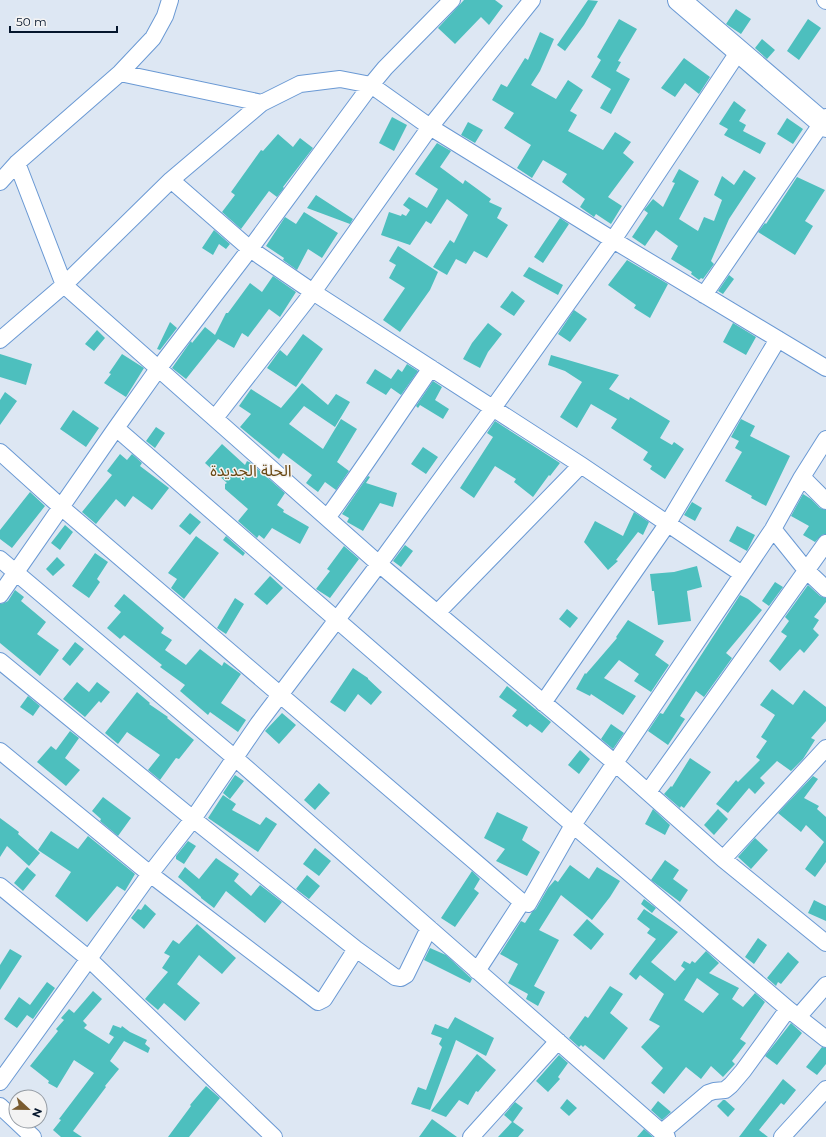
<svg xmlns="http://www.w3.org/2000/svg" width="826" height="1137" font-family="Montserrat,'Noto Sans Arabic',sans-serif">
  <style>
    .building { fill: #4dbfbe; fill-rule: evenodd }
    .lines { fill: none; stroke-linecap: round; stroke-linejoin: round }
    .minor-casing { stroke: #6a99d4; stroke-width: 18 }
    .primary-casing { stroke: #6a99d4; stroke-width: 24 }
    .minor { stroke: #fff; stroke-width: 16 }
    .primary { stroke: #fff; stroke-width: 22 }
    .labels { text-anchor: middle; stroke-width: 3; stroke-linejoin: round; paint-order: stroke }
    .quarter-label { font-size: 16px; fill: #6a4914; stroke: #f3f3f3 }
  </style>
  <rect width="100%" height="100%" fill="#dde7f3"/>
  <path class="building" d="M464 0H495L503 6 489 25 481 17 455 44 438 28Z
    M588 0 598 1 584 25 565 51 557 45Z
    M736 9 751 19 741 34 726 24Z
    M619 19 637 29 618 61 621 62 616 71 630 79 611 114 600 108 611 89 591 77 601 60 597 57Z
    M808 19 821 28 799 60 787 51Z
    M540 32 554 39 540 71 531 85 556 99 568 80 583 90 570 111 577 115 568 131 603 150 615 132 631 142 623 153 634 162 608 197 622 206 611 224 596 214 594 217 580 207 585 199 562 182 567 174 543 160 532 178 517 168 531 145 504 128 514 113 492 100 501 84 507 87 525 58 528 60Z
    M762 39 775 50 767 59 755 48Z
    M684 58 710 77 699 94 685 83 675 97 661 88Z
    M734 101 746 110 739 121 746 125 743 131 766 143 760 154 724 135 728 129 719 124Z
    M392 117 407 125 394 151 379 143Z
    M787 118 803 129 793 144 777 134Z
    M468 122 483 130 475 143 461 135Z
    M278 134 293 147 300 138 313 148 283 187 284 188 277 197 269 191 241 229 222 212 235 195 231 192 261 150 263 151Z
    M437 143 451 151 440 167 463 184 465 180 491 199 489 202 502 208 497 218 508 225 487 258 474 251 466 264 456 259 447 275 433 267 450 240 454 243 468 215 447 199 431 224 426 221 410 245 381 235 389 212 401 216 402 214 406 216 410 210 403 205 409 197 427 208 438 189 415 174Z
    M679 169 699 181 679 219 698 231 704 217 714 221 722 200 714 195 722 176 734 185 744 170 756 178 729 219 711 261 714 264 703 279 701 278 699 280 691 274 692 272 671 259 678 246 656 230 645 246 632 237 648 213 644 210 653 199 663 207 675 183 672 182Z
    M797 177 825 190 805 221 813 226 795 255 758 232 765 223 766 224Z
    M316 195 353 219 350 224 307 208Z
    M304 212 338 233 322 258 308 249 297 270 283 260 284 258 266 246 285 217 296 224Z
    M560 218 569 224 543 263 534 257Z
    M214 230 230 244 226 249 219 244 213 255 202 248Z
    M398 246 438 272 430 290 400 332 383 320 405 288 389 278 396 265 389 261Z
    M627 260 668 284 650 318 634 308 636 305 608 285Z
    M529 267 563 285 558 295 523 276Z
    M729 275 734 279 723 294 718 291Z
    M273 276 296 292 280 317 269 309 248 337 242 333 234 348 218 339 186 379 172 368 191 341 192 343 205 327 215 335 226 313H228L250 283 262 292Z
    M512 291 525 301 514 316 500 307Z
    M574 310 587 319 570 342 558 334Z
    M170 322 177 328 160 350 157 349Z
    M488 323 502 334 488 352 480 368 463 359 472 343Z
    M733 323 756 337 746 355 723 342Z
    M97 330 105 338 94 351 85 344Z
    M303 334 323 349 296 387 267 368 280 350 287 356Z
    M0 354 32 364 26 385 0 377Z
    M122 354 144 368 126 397 104 383 111 374 109 373Z
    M551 355 619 375 609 389 629 400 630 397 670 421 660 438 672 445 674 442 684 449 665 479 650 469 652 466 643 460 648 452 611 428 617 419 591 404 577 428 560 417 582 382 565 371 548 365Z
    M407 364 418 371 401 395 391 388 386 395 366 383 375 369 391 379 398 369 402 372Z
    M433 381 442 387 435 400 449 409 443 419 420 405 418 408 416 406Z
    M302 383 328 405 336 394 350 402 335 427 304 406 289 424 323 449 341 419 357 429 337 462 349 471 336 490 325 482 318 492 306 483 312 475 283 453 279 459 240 427 251 414 239 406 251 389 281 408Z
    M5 392 17 401 0 425V400Z
    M73 410 99 428 86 447 60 429Z
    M741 419 755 426 750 436 790 456 766 506 751 498 752 496 725 481 742 452 735 448 739 441 731 437Z
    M495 421 560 463 550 476 549 475 533 497 514 482 516 479 495 466 474 498 460 488 493 437 487 433Z
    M156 427 165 433 155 448 146 441Z
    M222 444 245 465 247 461 251 463 285 493 277 505 284 510 283 512 309 527 300 544 272 528 264 539 259 535 257 538 238 521 248 509 225 489V484L227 483 205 463Z
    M423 447 438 457 426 474 411 464Z
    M120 454 127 460 132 454 142 463 140 466 169 488 152 510 133 496 125 507 116 499 96 524 82 512 112 475 107 471Z
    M368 476 370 477 366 483 397 493 393 507 380 503 363 531 347 522 349 518 342 514Z
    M30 492 45 506 12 548 0 539V530Z
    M803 494 811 499 820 508 826 510V534L822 535 815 542 803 535 809 526 791 516Z
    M692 502 702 508 695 521 684 515Z
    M634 512 649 522 643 535 638 532 616 560 618 561 608 570 584 542 595 521 623 536Z
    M190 513 201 522 190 535 179 526Z
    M65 525 73 532 60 550 51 543Z
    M737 526 755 535 747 551 729 541Z
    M196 536 219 553 184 599 171 588 177 579 168 573Z
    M226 536 245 553 243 556 223 540Z
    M405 545 413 551 401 567 393 561Z
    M344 546 359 559 330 598 316 589 330 571 327 569Z
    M95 553 108 562 97 579 100 582 89 598 72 586Z
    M57 557 65 565 53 576 46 569Z
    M697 566 702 587 687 591 691 621 658 625 654 591H652L650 574 674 572Z
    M270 576 283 588 267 605 254 594Z
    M775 582 783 587 769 606 762 601Z
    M808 585 820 596 826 598V602L814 617 819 620 813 629 819 635 804 653 800 649 780 671 769 661 787 636 781 632 789 621 785 617Z
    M15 590 24 597 21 601 46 622 37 634 59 650 40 676 0 643V604L4 603 8 601Z
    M124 594 164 628 161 633 172 640 165 650 186 665 200 649 222 666 224 662 241 674 221 703 246 720 238 732 210 712 208 715 180 691 185 685 160 667 162 665 124 635 120 639 107 628 121 612 114 606Z
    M740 595 748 599 762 610 726 653 732 658 704 697 696 691 680 716 685 719 668 745 648 731 660 713 663 714Z
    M235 598 244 604 226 634 217 628Z
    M567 609 578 618 570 628 559 619Z
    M628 620 664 641 655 655 669 665 651 692 634 681 639 674 619 660 604 678 636 696 623 715 591 694 590 696 576 689 585 673 586 674 617 638 616 637Z
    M75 642 84 649 70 666 62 659Z
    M353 668 368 678V679L382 692 371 705 358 694 345 712 330 702Z
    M77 682 89 692 97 682 110 692 101 703 99 701 85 717 63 699Z
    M507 686 551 722 542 733 530 724 527 727 512 716 517 710 499 697Z
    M772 689 793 705 804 690 826 707V721L811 738 815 740 803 759 791 771 777 761 760 778 765 783 755 794 749 788 728 813 716 804 736 780 738 782 760 760 756 757 767 741 761 737 775 715 760 705Z
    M137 692 150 703 149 704 168 717 167 718 194 740 179 759 176 758 160 780 148 770 160 755 127 732 118 744 105 733Z
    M28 696 40 706 33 716 20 707Z
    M282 713 296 725 279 744 265 731Z
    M611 724 624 733 613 749 601 739Z
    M70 731 79 738 65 758 80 770 66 786 37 762 51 746 56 750Z
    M580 750 590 759 579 774 568 765Z
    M690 758 711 772 684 808 681 806 680 808 664 794 671 786 672 787Z
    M235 775 244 781 230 799 223 793Z
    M813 776 818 779 804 798 819 806 817 809 826 817V862L815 877 805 869 824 842 806 825 801 832 778 813Z
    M319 783 330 793 315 810 304 800Z
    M223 795 236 804 232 810 260 825 266 817 277 824 258 852 208 818Z
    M103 797 131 818 118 836 100 821 101 819 92 811Z
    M653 809 670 825 665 835 645 824Z
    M718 809 728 819 714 835 704 825Z
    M497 812 528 827 522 840 540 852 527 876 496 861 505 849 484 838Z
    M0 818 19 832 18 834 40 853 29 866 7 846 0 857Z
    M51 831 78 849 88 836 135 874 125 891 117 886 87 922 55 896 71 872 38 850Z
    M755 838 768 850 751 869 738 857Z
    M188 841 196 846 184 864 176 859V856Z
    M315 848 331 861 319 876 303 864Z
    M216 858 239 874 234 881 251 896 260 885 282 902 265 923 226 891 214 908 201 898V897L178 877 185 867 199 879Z
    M665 860 679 870 673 879 688 890 680 902 651 880Z
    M570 865 589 879 597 867 620 881 610 897 592 920 561 895 539 930 559 940 534 986 545 992 538 1006 526 999 528 994 508 983 518 964 500 954 521 921 525 923 532 912 536 909 548 888 555 880 558 882Z
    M27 867 36 875 23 891 14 883Z
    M472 871 480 879 474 889 479 893 455 927 441 918Z
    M307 875 320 886 309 899 296 889Z
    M644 899 656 908 652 913 641 904Z
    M814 900 826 906V921L808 913Z
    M145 904 156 914 144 929 131 918 138 909 141 910Z
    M644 909 678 932 651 962 675 981 685 969 681 966 684 961 690 964 692 961 695 963 706 951 719 963 709 973 739 988 732 999 743 1007 755 993 765 1002 740 1039 746 1043 732 1061 735 1064 723 1077 711 1066 701 1079 686 1067 664 1094 651 1083 663 1068 641 1047 660 1026 649 1020 664 994 640 975 636 980 629 974 656 939 647 933 650 929 637 919ZM697 978 719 994 703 1013 684 1000Z
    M587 919 604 934 591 950 573 935Z
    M197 924 236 958 222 974 199 955 177 984 200 1003 185 1021 164 1003 158 1010 145 999 168 972 162 968 170 956 164 953 173 940 179 944Z
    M758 938 767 945 754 964 745 957Z
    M430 948 446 955 472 979 470 983 424 960Z
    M10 949 22 956 0 990V965Z
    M788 952 799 962 781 984 778 982 776 986 767 978Z
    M47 982 55 988 33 1019 27 1015 17 1028 4 1019 19 997 30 1005Z
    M610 986 623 994 610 1013 628 1028 604 1060 585 1045 583 1047 581 1045 579 1047 569 1038 585 1016 588 1018Z
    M93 991 102 999 83 1021 87 1025 84 1028 109 1044 114 1037 109 1034 113 1025 121 1028 122 1026 130 1032 147 1040 145 1044 150 1048 148 1053 124 1041 110 1061 119 1069 105 1086 106 1087 73 1131 82 1137H61L53 1130 61 1120 59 1119 94 1073 74 1060 57 1088 48 1083 49 1081 30 1066 58 1031 56 1029 64 1020 61 1018 69 1009 74 1013Z
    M455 1017 494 1038 486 1056 456 1040 430 1110 411 1104 418 1087 426 1090 442 1047 439 1044 442 1038 431 1034 435 1024 448 1029Z
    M791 1023 802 1033 777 1065 765 1056Z
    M822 1047 826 1048V1064L817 1075 806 1067Z
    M477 1054 496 1070 478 1092 476 1091 468 1105 459 1100 446 1117 431 1111Z
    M559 1055 568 1063 558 1077 560 1079 548 1092 536 1081Z
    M783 1079 796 1090 784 1105 781 1103 759 1130 768 1137H739Z
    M206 1086 220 1098 189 1137H168L191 1106 190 1105Z
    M567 1099 577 1108 569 1116 560 1108Z
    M723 1100H725L735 1109 728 1117 717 1106Z
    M658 1101 671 1112 662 1120 651 1110Z
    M515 1102 523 1108 513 1122 524 1130 518 1137H498L512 1122 504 1115Z
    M432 1119 457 1137H419Z
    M644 1129 653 1137H637Z"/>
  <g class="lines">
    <defs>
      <path id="minor" d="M825 0 826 1
        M120 73 262 103
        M17 163 64 285 379 564 615 763 723 859 826 943
        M171 180 250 249 313 292 581 465 742 574
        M0 182 17 163 120 73 153 38 165 16 170 0
        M704 295 826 117
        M0 340 64 285 171 180 262 103 300 84 340 79 371 85 430 127 613 240 826 368
        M215 418 313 292 430 127 532 0
        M116 428 573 825 788 1009 826 1039
        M0 452 61 507 522 902
        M802 477 826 501
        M327 518C363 469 396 418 431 368
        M773 529 806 570 826 589
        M0 559 235 758 667 1137
        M0 595 116 428 158 369 250 249 371 85 385 68 452 0
        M437 613 581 465
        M0 661 193 819 356 949 395 977 401 978 406 975 429 928
        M543 703 668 523 778 339
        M0 751 150 874 318 1002 324 999 356 949
        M648 792 826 543
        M723 859 826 748
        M0 886 89 959 274 1137
        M477 971 522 902 528 904 573 825 773 529 802 477 826 439
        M798 1017 826 985
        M0 1082 150 874 193 819 258 724 379 564 493 408 613 240 739 51
        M0 1106 16 1121
        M16 1121 33 1137
        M662 1132 708 1093 714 1091 725 1090 731 1085 743 1071 788 1009
        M471 1137 558 1041
        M782 1137 826 1089"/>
      <path id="primary" d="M679 0 826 126"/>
    </defs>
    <use href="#minor" class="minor-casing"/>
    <use href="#primary" class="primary-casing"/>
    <use href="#minor" class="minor"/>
    <use href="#primary" class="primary"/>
  </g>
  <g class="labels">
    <g class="quarter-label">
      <text x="251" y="476">الحلة الجديدة</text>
    </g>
  </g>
  <g transform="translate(28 1109) rotate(112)"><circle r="19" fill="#f3f3f3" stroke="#949ba3"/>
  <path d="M0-3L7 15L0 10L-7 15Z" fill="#7a5b30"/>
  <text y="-6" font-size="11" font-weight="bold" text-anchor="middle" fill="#05162c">N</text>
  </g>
  <path d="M10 26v6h107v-6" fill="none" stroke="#05162c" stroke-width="2"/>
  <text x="16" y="26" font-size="12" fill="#05162c" stroke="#f3f3f3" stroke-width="3" paint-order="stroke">50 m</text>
</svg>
